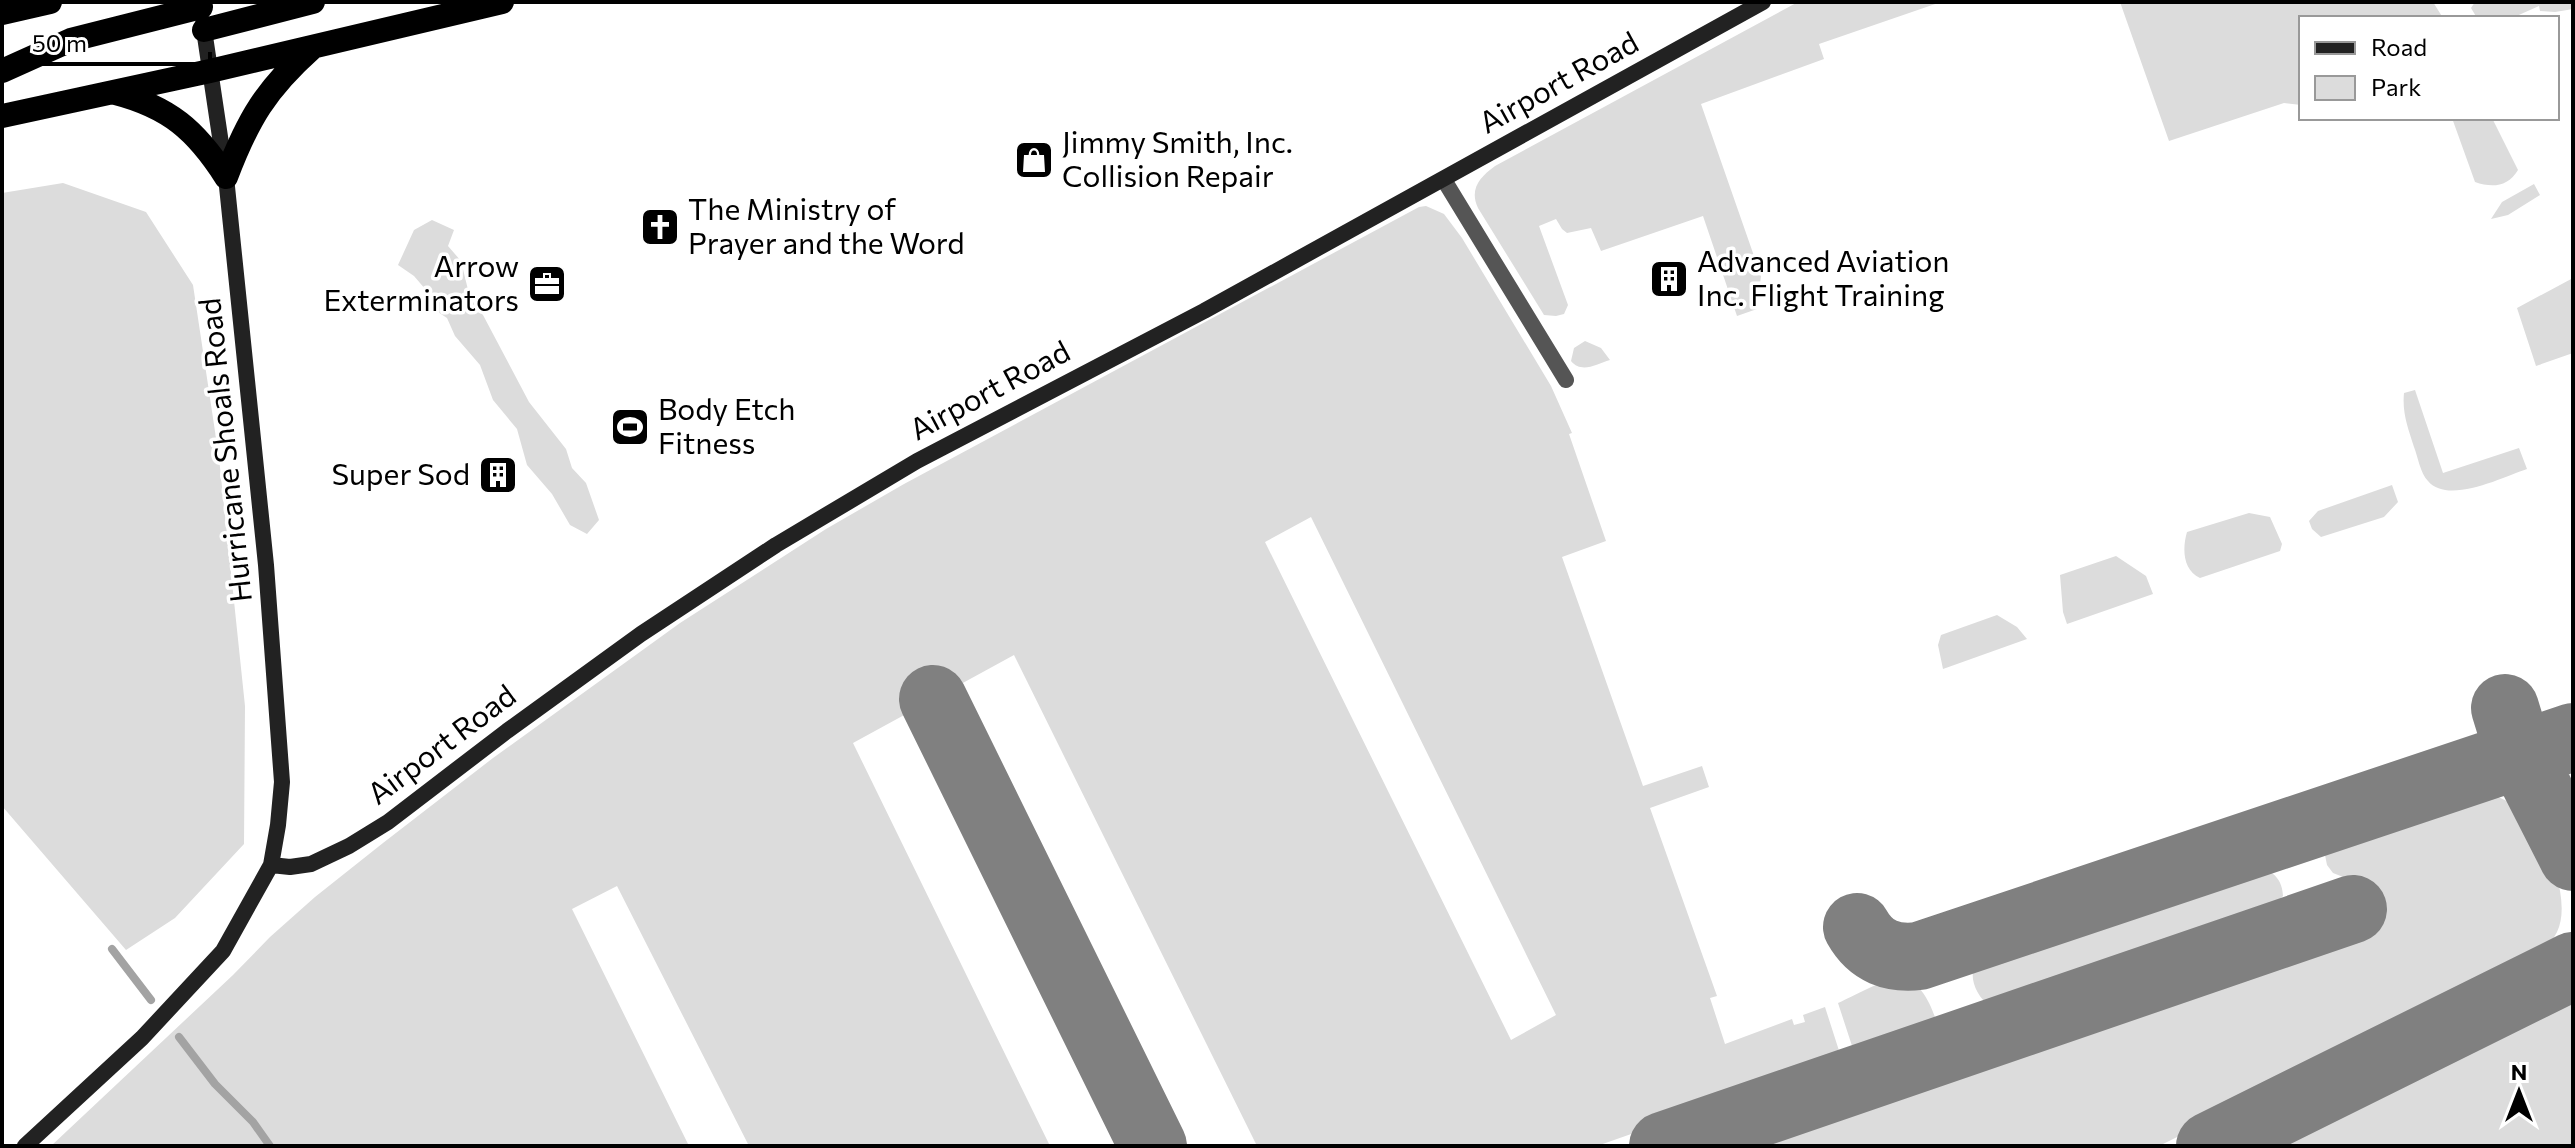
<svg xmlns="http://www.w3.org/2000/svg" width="2575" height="1148" font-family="Commissioner,sans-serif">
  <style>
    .green { fill: #dcdcdc; fill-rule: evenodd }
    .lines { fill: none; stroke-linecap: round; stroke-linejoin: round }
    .stream { stroke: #a3a3a3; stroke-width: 8 }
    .taxiway { stroke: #808080; stroke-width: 68 }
    .street { stroke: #555; stroke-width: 16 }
    .secondary { stroke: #222; stroke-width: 16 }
    .highway { stroke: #000; stroke-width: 24 }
    .labels { text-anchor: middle; stroke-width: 7; stroke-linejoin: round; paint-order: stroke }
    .street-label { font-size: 30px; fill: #000; stroke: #fff }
    .poi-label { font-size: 30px; fill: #000; stroke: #fff; text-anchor: start }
  </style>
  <rect width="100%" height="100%" fill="#fff"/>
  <path class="green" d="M1798 2H1941L1819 44 1824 59 1701 104 1761 276 1757 309 1737 316 1703 216 1601 251 1591 228 1567 233 1562 229 1556 219 1539 226 1568 305 1564 314 1556 316 1544 315 1478 208C1469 189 1480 177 1495 166Z
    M2120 2H2433L2443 18H2301V105L2284 103 2169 141Z
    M2475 2H2573V9L2555 12 2540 11 2539 6 2512 18H2477L2471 8Z
    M2452 118H2492L2518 170C2508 187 2492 188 2475 182Z
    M63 183 146 212 193 285 219 458 245 706 244 844 175 918 126 950 2 806V193Z
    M2534 184 2540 195 2508 215 2491 219 2502 202Z
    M1426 206 1444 214 1462 238 1551 386 1572 433 1569 434 1606 541 1562 557 1643 786 1702 766 1709 787 1650 808 1717 996 1710 998 1725 1044 1792 1019 1794 1025 1805 1022 1803 1015 1825 1007 1842 1060 1597 1146H1257L1014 655 853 743 1050 1146H749L617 886 572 909 689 1146H51L233 975 270 937 315 897 383 843 493 758 680 623 826 529 904 484 1419 207ZM1311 517 1556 1015 1511 1040 1265 542Z
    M432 220 454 230 448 246 461 261 470 298 483 315 529 402 566 449 572 468 586 483 599 520 587 534 570 525 552 494 527 465 517 429 493 400 480 365 455 336 447 318 432 308 426 290 414 276 398 265 414 230Z
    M2573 278V353L2536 366 2517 308Z
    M1585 341 1601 348 1610 360C1596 364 1582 374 1571 361L1574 348Z
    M2415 390 2443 473 2519 448 2527 469C2503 477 2448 505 2428 481 2420 473 2418 457 2414 447 2408 428 2402 413 2404 393Z
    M2392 485 2398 502 2384 517 2321 537 2312 529 2309 521 2318 511Z
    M2249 513 2270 517 2282 544 2280 551 2200 578C2183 570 2182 549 2187 532Z
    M2116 556 2146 576 2153 594 2067 624 2063 612 2060 575Z
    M1997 615 2017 627 2027 639 1943 669 1938 645 1941 635Z
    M2462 789C2482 790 2502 796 2519 809 2545 831 2573 900 2557 932 2546 955 2520 965 2500 977L2159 1146H1735L1915 1081 1918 1077 1905 1041 1854 1052 1838 1003C1854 996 1884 978 1901 979 1932 980 1942 1043 1949 1067L1993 1055 2122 1008 2359 929 2347 889 2356 882 2333 873 2327 865 2325 855 2329 844 2344 828Z
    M2250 862C2268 870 2282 874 2283 896L2266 913 1991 1007C1974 995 1965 971 1981 954L2226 867Z
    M2573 988V1146H2254Z"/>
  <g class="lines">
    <path class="stream" d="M112 949 151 1000
      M179 1037 215 1084 253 1122 270 1146"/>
    <path class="taxiway" d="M933 699 1153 1146
      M2505 708 2517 747 2573 857
      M1857 927C1871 952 1892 959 1919 956L2573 737
      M1663 1146 2353 909
      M2210 1146 2573 966"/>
    <path class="street" d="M1444 180 1566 380"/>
    <path class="secondary" d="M271 865 290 867 311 864 349 846 388 822 507 731 641 634 776 545 917 461 1204 311 1763 2
      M25 1146 142 1038 223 951 271 865 278 825 282 782 266 565 226 177 203 23"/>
    <path class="highway" d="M2 13 50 2
      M204 30 313 2
      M2 71 71 40 201 7
      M115 93C169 107 196 130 226 177
      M2 116 210 71 502 2
      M226 177C248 119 266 89 312 48"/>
  </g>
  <defs>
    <symbol id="shop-square" viewBox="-11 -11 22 22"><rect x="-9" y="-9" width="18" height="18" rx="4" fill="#000" stroke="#fff"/><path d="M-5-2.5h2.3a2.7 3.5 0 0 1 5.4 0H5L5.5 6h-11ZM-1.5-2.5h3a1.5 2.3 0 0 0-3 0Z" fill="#fff"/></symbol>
    <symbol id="church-square" viewBox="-11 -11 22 22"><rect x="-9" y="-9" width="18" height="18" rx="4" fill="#000" stroke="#fff"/><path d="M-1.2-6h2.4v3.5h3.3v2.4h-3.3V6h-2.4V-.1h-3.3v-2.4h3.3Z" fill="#fff"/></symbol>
    <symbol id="building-square" viewBox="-11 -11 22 22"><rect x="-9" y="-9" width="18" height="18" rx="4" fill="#000" stroke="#fff"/><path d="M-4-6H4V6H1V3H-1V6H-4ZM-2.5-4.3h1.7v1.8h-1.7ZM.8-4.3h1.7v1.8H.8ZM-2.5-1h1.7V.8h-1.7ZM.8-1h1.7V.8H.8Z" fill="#fff"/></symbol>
    <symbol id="office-square" viewBox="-11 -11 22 22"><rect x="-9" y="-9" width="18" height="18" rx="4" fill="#000" stroke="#fff"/><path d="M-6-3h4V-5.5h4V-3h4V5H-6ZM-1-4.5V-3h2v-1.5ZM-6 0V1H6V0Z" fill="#fff"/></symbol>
    <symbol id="stadium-square" viewBox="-11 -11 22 22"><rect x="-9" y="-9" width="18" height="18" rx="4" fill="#000" stroke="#fff"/><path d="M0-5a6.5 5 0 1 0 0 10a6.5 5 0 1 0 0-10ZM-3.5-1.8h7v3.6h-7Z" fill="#fff"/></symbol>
  </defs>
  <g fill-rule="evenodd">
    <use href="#shop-square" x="1012" y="138" width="44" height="44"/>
    <use href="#church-square" x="638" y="205" width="44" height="44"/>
    <use href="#building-square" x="1647" y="257" width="44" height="44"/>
    <use href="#office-square" x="525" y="262" width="44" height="44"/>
    <use href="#stadium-square" x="608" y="405" width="44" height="44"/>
    <use href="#building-square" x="476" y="453" width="44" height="44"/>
  </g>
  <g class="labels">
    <g class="street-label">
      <text transform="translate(1559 83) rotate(-29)" y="10">Airport Road</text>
      <text transform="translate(990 391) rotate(-28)" y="10">Airport Road</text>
      <text transform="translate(226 450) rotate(-96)" y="10">Hurricane Shoals Road</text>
      <text transform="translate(442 745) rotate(-37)" y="10">Airport Road</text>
    </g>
    <g class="poi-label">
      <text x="1062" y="153">Jimmy Smith, Inc.<tspan x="1062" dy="34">Collision Repair</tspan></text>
      <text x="688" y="220">The Ministry of<tspan x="688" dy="34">Prayer and the Word</tspan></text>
      <text x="1697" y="272">Advanced Aviation<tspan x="1697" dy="34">Inc. Flight Training</tspan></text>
      <text x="519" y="277" text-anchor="end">Arrow<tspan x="519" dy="34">Exterminators</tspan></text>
      <text x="658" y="420">Body Etch<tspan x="658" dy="34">Fitness</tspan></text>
      <text x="470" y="485" text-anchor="end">Super Sod</text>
    </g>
  </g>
  <rect width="2575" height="1148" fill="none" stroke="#000000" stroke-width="8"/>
  <rect x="2299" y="16" width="260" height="104" fill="#ffffff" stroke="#999999" stroke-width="2"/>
  <rect x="2315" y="42" width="40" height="12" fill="#222222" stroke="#999999" stroke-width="2"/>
  <text x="2371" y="56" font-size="24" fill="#000000">Road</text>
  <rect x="2315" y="76" width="40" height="24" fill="#dcdcdc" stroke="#999999" stroke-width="2"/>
  <text x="2371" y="96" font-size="24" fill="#000000">Park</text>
  <g transform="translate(2519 1092)" stroke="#ffffff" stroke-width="6" paint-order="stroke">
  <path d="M0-6L14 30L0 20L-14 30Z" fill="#000000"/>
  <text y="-12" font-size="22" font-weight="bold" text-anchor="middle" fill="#000000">N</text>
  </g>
  <path d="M20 52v12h190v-12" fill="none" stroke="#000000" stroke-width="4"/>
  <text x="32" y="52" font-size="24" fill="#000000" stroke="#ffffff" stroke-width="6" paint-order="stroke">50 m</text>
</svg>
